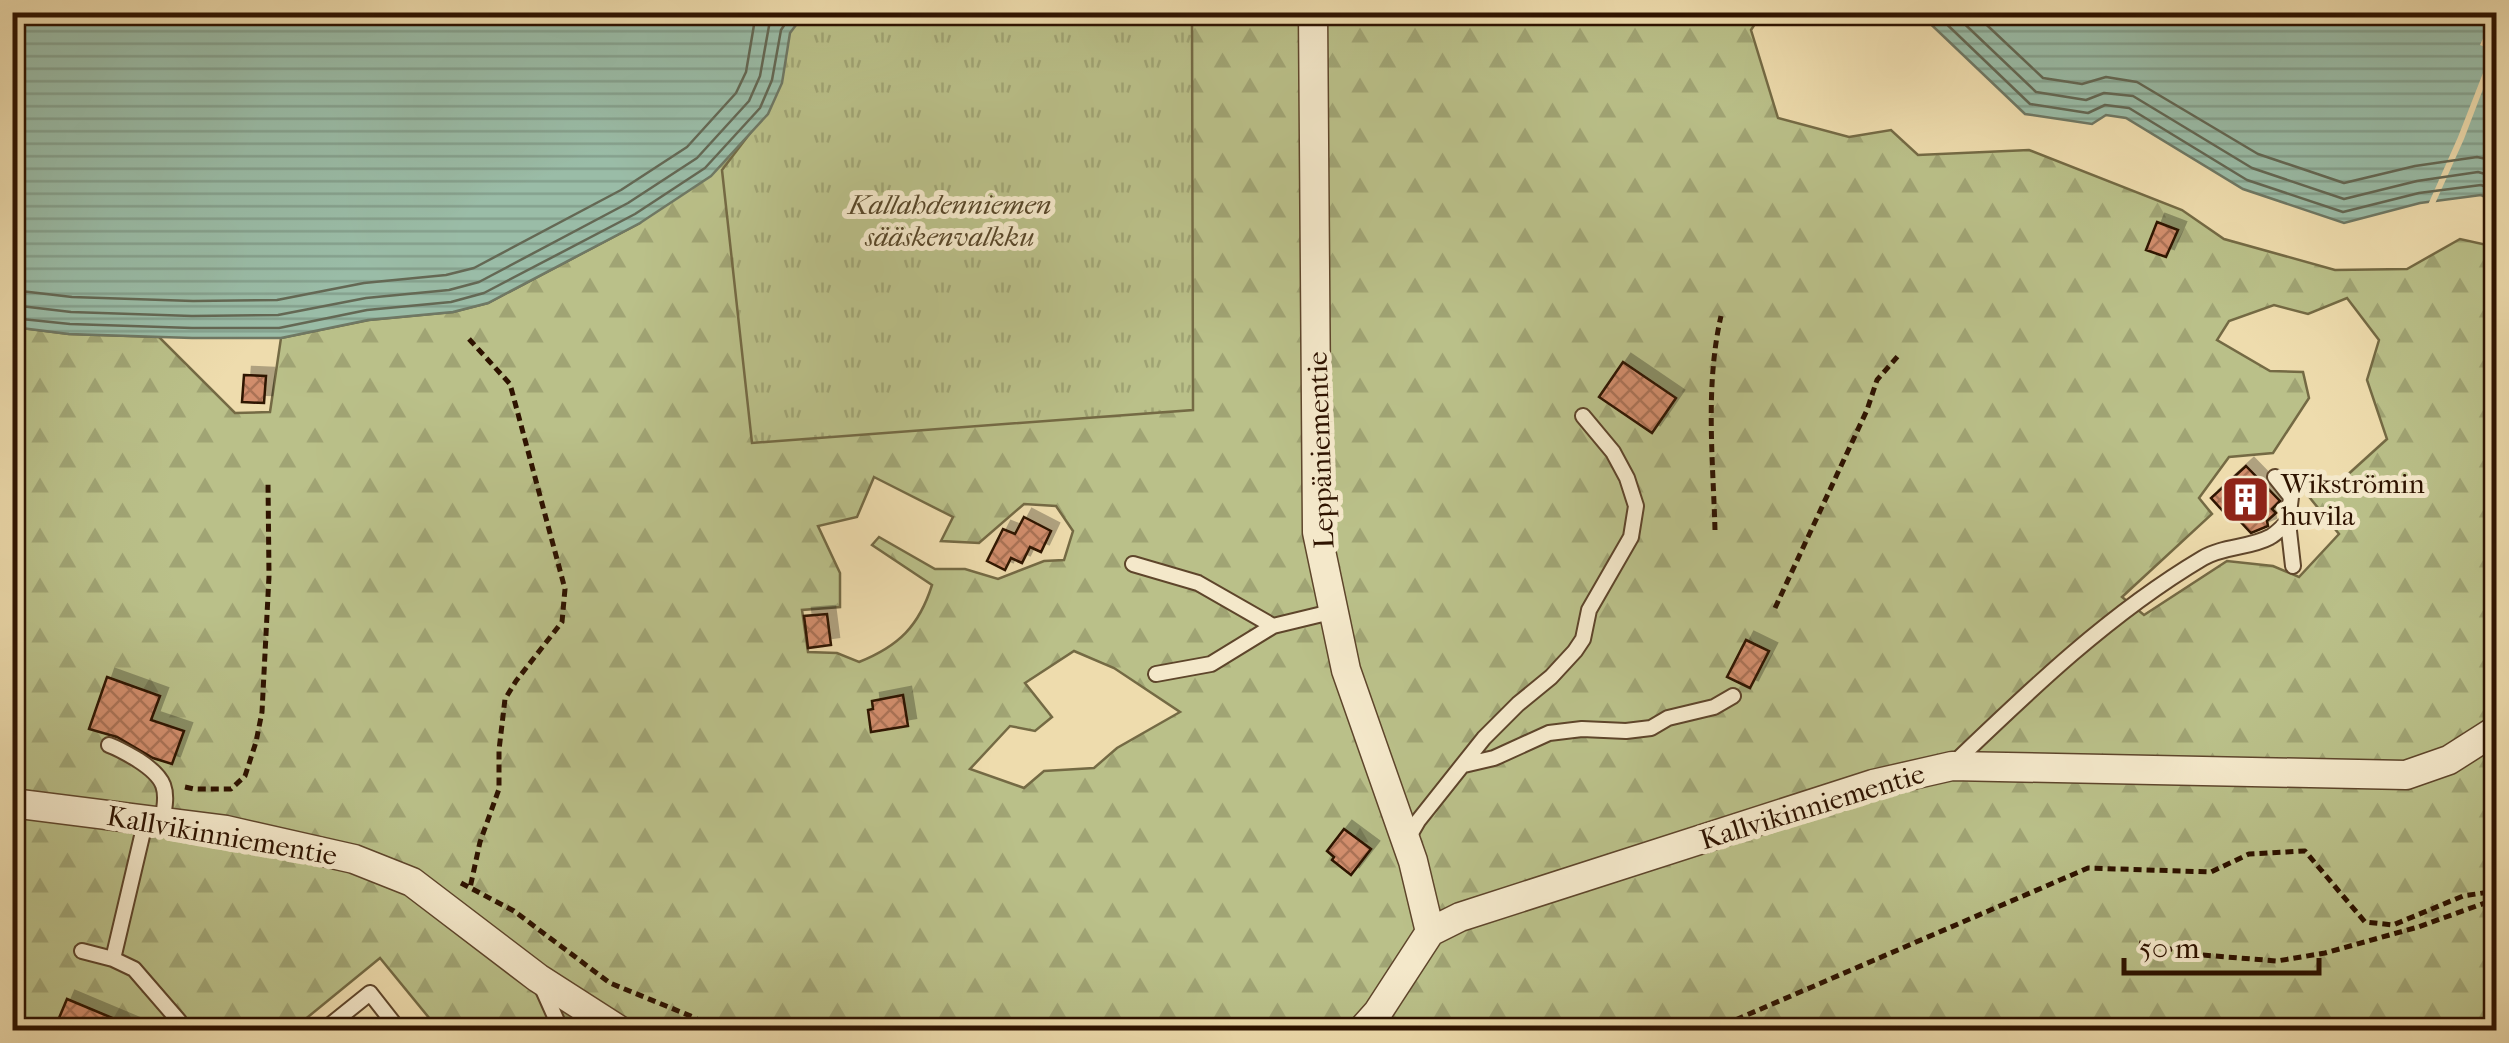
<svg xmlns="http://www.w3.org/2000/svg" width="2509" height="1043" font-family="'IM FELL French Canon',serif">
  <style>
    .forest { fill: url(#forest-firs); stroke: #746a44; stroke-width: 2.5; fill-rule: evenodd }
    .park { fill: url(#park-tufts); stroke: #746a44; stroke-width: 2.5 }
    .water { fill: url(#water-rules); stroke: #6f7864; stroke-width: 2.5 }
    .pier { fill: #eedcad }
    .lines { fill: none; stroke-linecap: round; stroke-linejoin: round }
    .shore { stroke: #646854; stroke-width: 2.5 }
    .building { fill: url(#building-cross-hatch); stroke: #2e1300; stroke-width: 2.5; filter: url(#shadow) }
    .lane-casing { stroke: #5e452b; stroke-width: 18 }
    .street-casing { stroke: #5e452b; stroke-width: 31 }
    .path { stroke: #2e1300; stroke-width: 5; stroke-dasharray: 8 5; stroke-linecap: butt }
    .lane { stroke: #f4e8ca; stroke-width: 14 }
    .street { stroke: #f4e8ca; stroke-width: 28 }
    .labels { text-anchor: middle; stroke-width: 10; stroke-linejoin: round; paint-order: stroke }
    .park-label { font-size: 28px; font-style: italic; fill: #584729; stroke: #f4e8ca }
    .street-label { font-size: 28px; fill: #2e1300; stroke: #f4e8ca }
    .poi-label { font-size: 28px; fill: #2e1300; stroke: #f4e8ca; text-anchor: start }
  </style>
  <defs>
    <pattern id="forest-firs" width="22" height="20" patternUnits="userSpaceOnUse" patternTransform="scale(2.5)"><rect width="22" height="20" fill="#bac089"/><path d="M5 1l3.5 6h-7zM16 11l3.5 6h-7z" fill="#a0a474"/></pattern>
    <pattern id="park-tufts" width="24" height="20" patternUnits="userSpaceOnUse" patternTransform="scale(2.5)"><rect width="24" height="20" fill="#bac089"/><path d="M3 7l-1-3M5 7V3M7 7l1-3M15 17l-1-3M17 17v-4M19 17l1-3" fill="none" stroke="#a0a474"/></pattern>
    <pattern id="water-rules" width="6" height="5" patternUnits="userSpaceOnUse" patternTransform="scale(2.5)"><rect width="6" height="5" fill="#9abca7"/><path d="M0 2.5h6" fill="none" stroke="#85a18e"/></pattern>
    <pattern id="building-cross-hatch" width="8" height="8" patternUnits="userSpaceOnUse" patternTransform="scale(2.5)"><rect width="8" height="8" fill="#d18d6c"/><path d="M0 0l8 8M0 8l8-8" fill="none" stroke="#aa7256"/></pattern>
    <filter id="shadow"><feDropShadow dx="8" dy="-8" stdDeviation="0" flood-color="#0004"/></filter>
  </defs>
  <rect width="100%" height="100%" fill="#eedcad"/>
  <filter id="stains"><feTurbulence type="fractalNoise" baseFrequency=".002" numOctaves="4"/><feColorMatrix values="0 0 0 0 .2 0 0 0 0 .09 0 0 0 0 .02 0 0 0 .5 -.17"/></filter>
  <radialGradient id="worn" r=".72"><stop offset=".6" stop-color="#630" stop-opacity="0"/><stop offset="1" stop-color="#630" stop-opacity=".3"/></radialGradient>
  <path class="forest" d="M805 13H1762L1751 30 1778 118 1849 137 1891 130 1918 155 2029 150 2182 210 2224 239 2335 270 2407 269 2460 239 2496 247V1030H439L380 958 292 1030H13V327L69 334 159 337 235 413 270 412 281 338 369 320 453 312 488 303 640 223ZM2347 298 2379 340 2367 380 2387 439 2344 478 2302 488 2339 534 2299 577 2273 566 2227 561 2144 615 2122 597 2212 514 2199 498 2229 457 2273 453 2309 398 2303 372 2270 371 2217 340 2229 321 2274 305 2308 314ZM874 477 953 517 941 541 979 543 1024 504 1056 506 1073 531 1064 560 1044 561 998 579 965 569H935L879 537 872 545 932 585C919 626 899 646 859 662L837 653 808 652 802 610 840 607V573L818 526 857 517ZM1074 651 1114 668 1180 712 1117 748 1094 768 1044 771 1024 788 970 769 1010 726 1035 731 1052 717 1025 683Z"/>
  <path class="park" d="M796 13H1192L1193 410 752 443 722 170 751 132Z"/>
  <path class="water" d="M13 13H805L790 33 782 83 768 114 711 176 640 223 488 303 453 312 368 320 281 338H192L69 334 13 327Z
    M1919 13H2496V202L2481 195 2420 203 2344 223 2243 189 2126 118 2106 115 2092 124 2025 114Z"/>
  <path class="pier" d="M2485 34 2496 39V55L2464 139 2434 206 2427 207 2458 137 2492 50 2480 45Z"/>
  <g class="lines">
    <path class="shore" d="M1934 12 2030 104 2088 113 2105 105 2129 108 2247 180 2343 212 2419 193 2481 185 2496 191
      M1952 12 2036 92 2086 100 2104 93 2133 96 2252 168 2344 199 2417 181 2478 172 2496 177
      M1973 12 2043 78 2082 84 2106 77 2137 82 2258 154 2344 183 2415 166 2477 157 2496 161
      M12 290 72 297 193 301 277 300 364 283 446 275 474 268 621 190 687 147 736 93 746 72 754 25 759 12
      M12 305 71 312 192 316 278 315 366 298 449 290 479 282 628 203 697 158 749 101 760 76 769 26 777 12
      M12 318 70 324 192 328H279L367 310 451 302 484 293 635 214 705 168 760 108 772 80 781 30 793 12"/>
  </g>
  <path class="building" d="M2157 222 2178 230 2166 257 2146 250Z
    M1623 362 1676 398 1652 433 1599 397Z
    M244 375 266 376 264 403 242 402Z
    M2246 466 2280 501 2272 509 2276 513 2267 521 2268 526 2251 533 2236 517 2231 520 2211 498Z
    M1024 517 1051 531 1041 552 1030 547 1022 563 1011 558 1005 570 987 561 1003 529 1015 534Z
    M827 614 831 645 808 648 804 616Z
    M1746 640 1769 651 1750 688 1727 677Z
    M107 677 160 696 151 720 184 731 172 764 153 758 117 737 89 729Z
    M903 695 908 726 871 732 868 710 873 709 872 701Z
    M1344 829 1371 849 1351 875 1332 860 1334 857 1327 851Z
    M67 999 141 1030H54Z"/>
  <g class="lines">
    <defs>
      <path id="lane" d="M2288 522 2293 566
        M1133 564 1198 583 1273 626
        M1156 674 1211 664 1273 626 1335 611
        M109 745C120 749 128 754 138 760 166 778 169 789 162 821
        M1464 765 1494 758 1549 733 1582 729 1626 731 1651 728 1668 718 1714 707 1733 696
        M1952 765C2030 690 2110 613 2203 558 2223 546 2250 548 2270 537 2276 534 2282 527 2288 522L2291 497 2275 477
        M1407 840 1418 821 1484 738 1518 704 1551 677 1575 651 1583 639 1589 610 1631 537 1636 506 1627 478 1613 452 1583 416
        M82 951 113 959 134 969 179 1021
        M113 959 146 819
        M540 983 561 1030
        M324 1030 370 993 399 1030"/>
      <path id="street" d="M1313 12 1317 532 1346 670 1413 861 1430 932
        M12 803 226 830 354 859 412 882 538 978 619 1030
        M1362 1030 1378 1012 1430 932 1460 917 1873 784 1952 766 2406 775 2449 760 2496 730"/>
    </defs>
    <use href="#lane" class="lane-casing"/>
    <use href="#street" class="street-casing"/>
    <path class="path" d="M469 339 510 384 565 589 562 622 516 681 505 699 499 750V789L480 842 470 888
      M1715 530C1713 459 1705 386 1721 316
      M1775 608 1867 410 1877 380 1898 356
      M185 787 194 789H231L245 776 256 742 262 712 269 576 268 482
      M461 883 514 911 610 983 693 1017 715 1030
      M2139 943 2202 955 2277 961 2325 953 2418 927 2496 899
      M1712 1030 2088 868 2211 872 2249 854 2305 851 2365 922 2393 925 2463 896 2496 891"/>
    <use href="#lane" class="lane"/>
    <use href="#street" class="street"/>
  </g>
  <defs>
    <symbol id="building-square" viewBox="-11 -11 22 22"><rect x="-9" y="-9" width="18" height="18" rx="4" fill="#8f2418" stroke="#f4e8ca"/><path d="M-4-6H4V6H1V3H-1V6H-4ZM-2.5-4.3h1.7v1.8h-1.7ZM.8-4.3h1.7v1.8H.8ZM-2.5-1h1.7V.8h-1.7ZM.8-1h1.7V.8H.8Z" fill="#fff"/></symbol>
  </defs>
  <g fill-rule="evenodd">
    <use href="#building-square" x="2218" y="472" width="55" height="55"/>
  </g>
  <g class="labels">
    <g class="park-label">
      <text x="950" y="214">Kallahdenniemen<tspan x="950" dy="32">sääskenvalkku</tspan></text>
    </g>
    <g class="street-label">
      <text transform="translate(1320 450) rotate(-92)" y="10">Leppäniementie</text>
      <text transform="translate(1812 806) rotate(-17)" y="10">Kallvikinniementie</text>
      <text transform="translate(222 835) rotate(10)" y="10">Kallvikinniementie</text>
    </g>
    <g class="poi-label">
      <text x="2281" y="493">Wikströmin<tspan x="2281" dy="32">huvila</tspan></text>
    </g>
  </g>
  <rect width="2509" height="1043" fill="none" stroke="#eedcad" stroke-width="50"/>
  <rect x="15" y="15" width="2479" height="1013" fill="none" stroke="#2e1300" stroke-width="5"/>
  <rect x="25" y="25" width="2459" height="993" fill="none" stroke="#2e1300" stroke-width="2.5"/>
  <path d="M2124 958v15h195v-15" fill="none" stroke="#2e1300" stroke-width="5"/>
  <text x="2139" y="958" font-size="30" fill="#2e1300" stroke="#f4e8ca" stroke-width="8" paint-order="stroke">50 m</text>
  <rect width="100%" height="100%" filter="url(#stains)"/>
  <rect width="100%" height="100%" fill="url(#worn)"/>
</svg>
